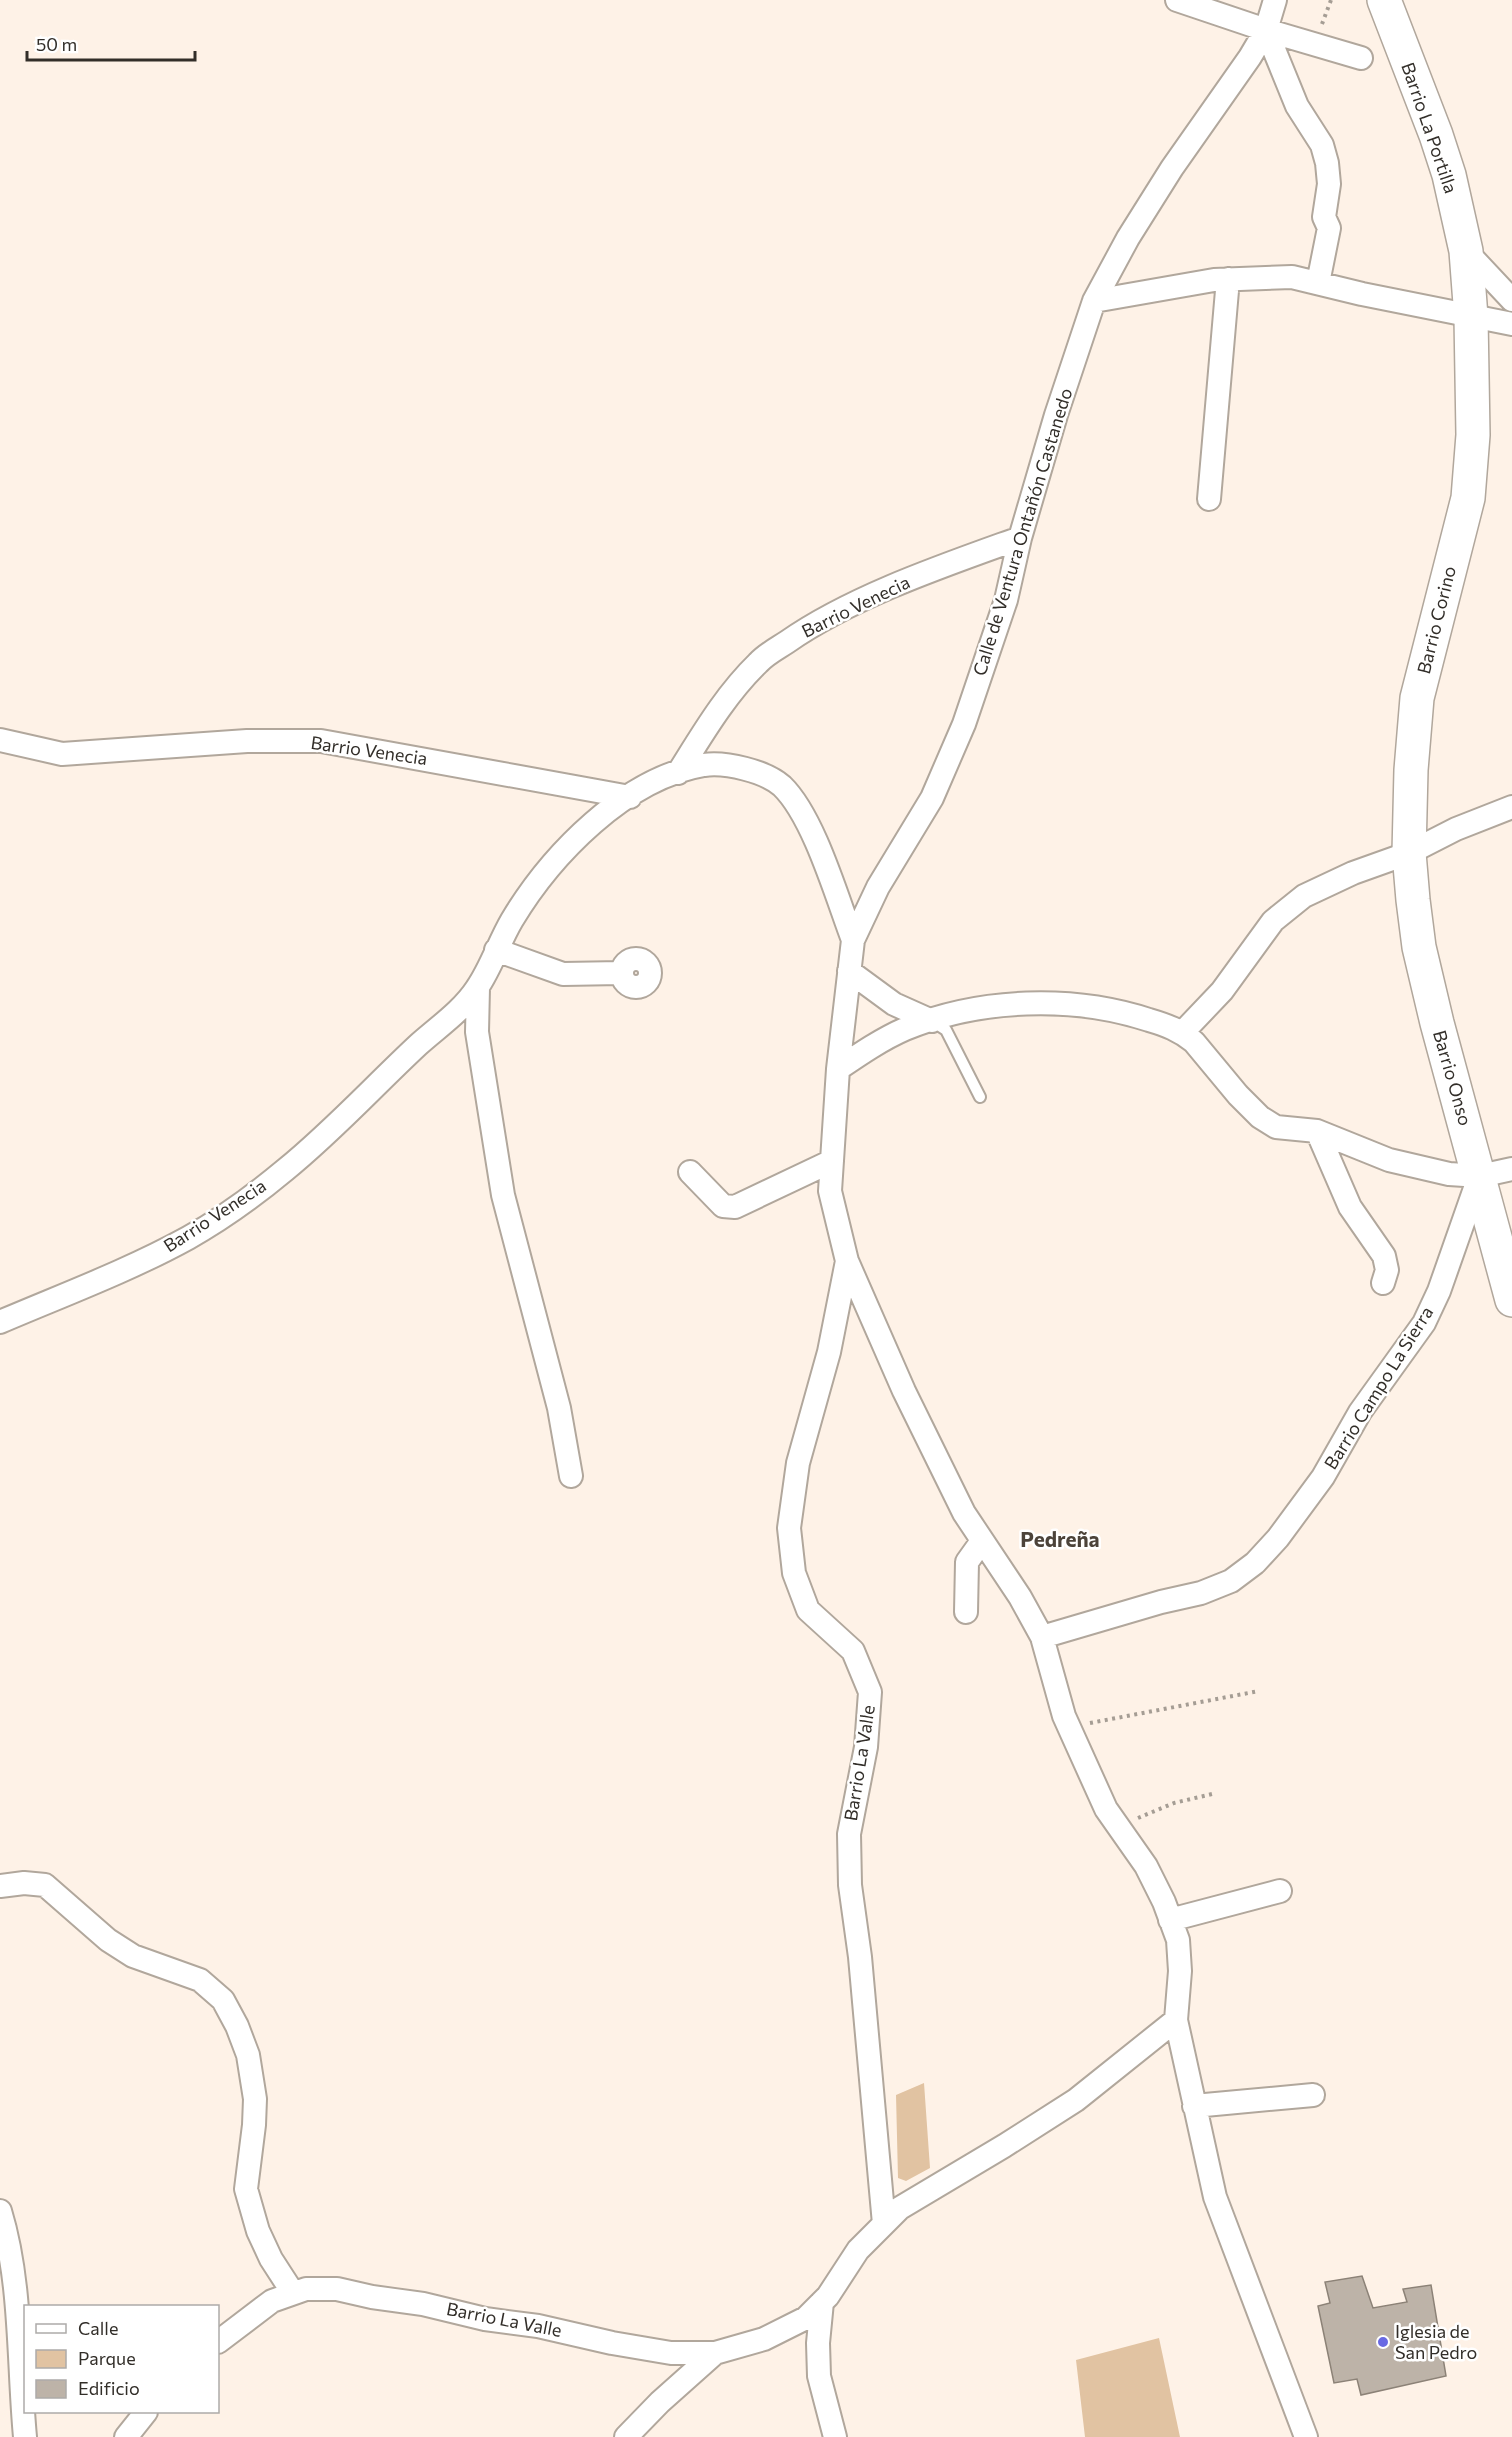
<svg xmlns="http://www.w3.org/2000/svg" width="1512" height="2437" font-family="Commissioner,sans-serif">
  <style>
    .green { fill: #e1c3a2 }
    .building { fill: #bdb3a8; stroke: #8c8277; stroke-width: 1.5 }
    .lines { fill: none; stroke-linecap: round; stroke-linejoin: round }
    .lane-casing { stroke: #b1a79c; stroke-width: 14 }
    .street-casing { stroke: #b1a79c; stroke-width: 26 }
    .primary-casing { stroke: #b1a79c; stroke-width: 36 }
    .path { stroke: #a59d94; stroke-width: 4; stroke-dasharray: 3 4.5; stroke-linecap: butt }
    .lane { stroke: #fff; stroke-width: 10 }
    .street { stroke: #fff; stroke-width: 22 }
    .primary { stroke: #fff; stroke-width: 33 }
    .poi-dot { fill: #6969e3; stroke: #fff; stroke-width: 2 }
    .labels { text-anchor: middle; stroke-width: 5; stroke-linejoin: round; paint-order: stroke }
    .street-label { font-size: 18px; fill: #322e29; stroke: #fff }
    .poi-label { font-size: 18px; fill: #322e29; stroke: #fff; text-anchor: start }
    .quarter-label { font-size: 21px; font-weight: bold; fill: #4c433a; stroke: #fff }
  </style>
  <rect width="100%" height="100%" fill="#fef2e7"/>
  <path class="green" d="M924 2083 930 2168 906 2181 898 2178 896 2095Z
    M1159 2338 1180 2437H1085L1076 2360Z"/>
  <path class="building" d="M1362 2276 1373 2308 1407 2302 1403 2289 1431 2285 1446 2376 1361 2395 1357 2379 1334 2383 1318 2306 1330 2303 1325 2282Z"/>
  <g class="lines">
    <defs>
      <path id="lane" d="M932 1021 946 1030 980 1097"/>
      <path id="street" d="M1177 0 1266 30 1361 58
        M1275 0 1266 30 1250 57 1172 168 1128 238 1094 301 1056 415 1020 538 1006 600 964 724 932 798 878 887 853 940 838 1069 830 1191 847 1261 904 1391 964 1513 1020 1597 1042 1637 1064 1716 1106 1809 1146 1866 1164 1902 1178 1940 1180 1971 1176 2020 1215 2197 1306 2437
        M1266 30 1297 106 1322 145 1327 163 1329 184 1324 217 1329 228 1318 283
        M1466 251 1512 300
        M1094 301 1214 280 1292 277 1362 294 1512 324
        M1209 499 1228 279
        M0 740 62 754 247 741H321L630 797
        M678 773C702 735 725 695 758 663 766 654 778 648 787 642 853 596 945 565 1020 538
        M496 950 563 974 621 973
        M622 973a14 14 0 1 1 28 0a14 14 0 1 1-28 0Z
        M849 971 894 1004 932 1021
        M478 988 477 1032 503 1195 559 1408 571 1476
        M1183 1032 1222 991 1273 921 1304 896 1353 873 1409 853 1456 829 1512 807
        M838 1069C860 1054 882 1039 905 1029 980 998 1073 995 1149 1020 1166 1025 1180 1030 1194 1042L1238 1095 1260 1117 1276 1127 1317 1131 1389 1160 1449 1174 1480 1176 1512 1169
        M1317 1131 1350 1207 1384 1256 1387 1270 1383 1283
        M690 1172 723 1206 735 1207 832 1161
        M847 1261 829 1352 798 1463 789 1528 794 1573 808 1610 853 1651 870 1692 866 1747 849 1834 850 1885 860 1957 884 2224
        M0 1322C63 1295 128 1271 188 1238 222 1219 255 1195 285 1170 332 1132 373 1087 418 1045 438 1027 462 1011 477 988 491 968 499 942 512 920 551 855 625 778 704 765 726 762 765 771 782 786 814 817 837 898 853 940
        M966 1612 967 1562 982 1541
        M1042 1637 1161 1602 1201 1593 1231 1581 1255 1563 1278 1538 1323 1477 1360 1412 1424 1323 1439 1291 1479 1177
        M0 1886 24 1883 45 1885 108 1940 133 1956 200 1980 223 2000 237 2026 248 2055 255 2099 254 2125 246 2189 258 2231 271 2259 293 2293
        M1170 1920 1280 1891
        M1194 2106 1313 2095
        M0 2211C22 2283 18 2363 25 2437
        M822 2302 818 2343 819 2376 835 2437
        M218 2342 272 2301 306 2289H337L372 2297 423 2304 485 2319 538 2326 612 2343 671 2353H715L764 2339 806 2318 828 2296 858 2250 900 2208 1004 2146 1076 2100 1176 2020
        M126 2437 146 2412
        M626 2437 660 2402 715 2353"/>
      <path id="primary" d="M1384 0 1436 135 1449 175 1466 251 1471 317 1473 435 1468 498 1417 698 1411 770 1409 853 1413 900 1419 947 1437 1023 1512 1300"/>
    </defs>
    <use href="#lane" class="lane-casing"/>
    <use href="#street" class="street-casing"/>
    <use href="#primary" class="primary-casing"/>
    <path class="path" d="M1322 24 1331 0
      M1090 1723 1259 1691
      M1138 1818 1174 1803 1212 1794"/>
    <use href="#lane" class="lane"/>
    <use href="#street" class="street"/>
    <use href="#primary" class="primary"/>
  </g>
  <circle class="poi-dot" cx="1383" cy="2342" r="6"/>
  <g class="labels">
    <g class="street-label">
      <text transform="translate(1429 128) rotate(71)" y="6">Barrio La Portilla</text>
      <text transform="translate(1023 532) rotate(-73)" y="6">Calle de Ventura Ontañón Castanedo</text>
      <text transform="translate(856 607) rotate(-26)" y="6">Barrio Venecia</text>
      <text transform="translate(1437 620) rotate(-76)" y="6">Barrio Corino</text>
      <text transform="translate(369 751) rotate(8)" y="6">Barrio Venecia</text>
      <text transform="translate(1452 1078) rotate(74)" y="6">Barrio Onso</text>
      <text transform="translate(215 1216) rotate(-33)" y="6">Barrio Venecia</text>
      <text transform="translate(1379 1388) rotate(-58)" y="6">Barrio Campo La Sierra</text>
      <text transform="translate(860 1763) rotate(-81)" y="6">Barrio La Valle</text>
      <text transform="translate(504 2320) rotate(11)" y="6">Barrio La Valle</text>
    </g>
    <g class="poi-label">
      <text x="1395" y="2338">Iglesia de<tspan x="1395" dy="21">San Pedro</tspan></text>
    </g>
    <g class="quarter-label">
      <text x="1060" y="1547">Pedreña</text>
    </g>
  </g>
  <rect x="24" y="2305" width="195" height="108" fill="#ffffff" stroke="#adaba9" stroke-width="1.5"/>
  <rect x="36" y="2324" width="30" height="9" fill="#ffffff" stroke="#adaba9" stroke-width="1.5"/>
  <text x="78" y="2335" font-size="18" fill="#322e29">Calle</text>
  <rect x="36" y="2350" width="30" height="18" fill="#e1c3a2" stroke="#adaba9" stroke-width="1.5"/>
  <text x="78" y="2365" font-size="18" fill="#322e29">Parque</text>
  <rect x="36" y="2380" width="30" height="18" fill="#bdb3a8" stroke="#adaba9" stroke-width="1.5"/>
  <text x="78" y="2395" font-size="18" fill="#322e29">Edificio</text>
  <path d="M27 51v9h168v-9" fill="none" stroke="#322e29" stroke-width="3"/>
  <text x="36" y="51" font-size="18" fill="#322e29" stroke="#ffffff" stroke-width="4.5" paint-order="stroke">50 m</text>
</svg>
